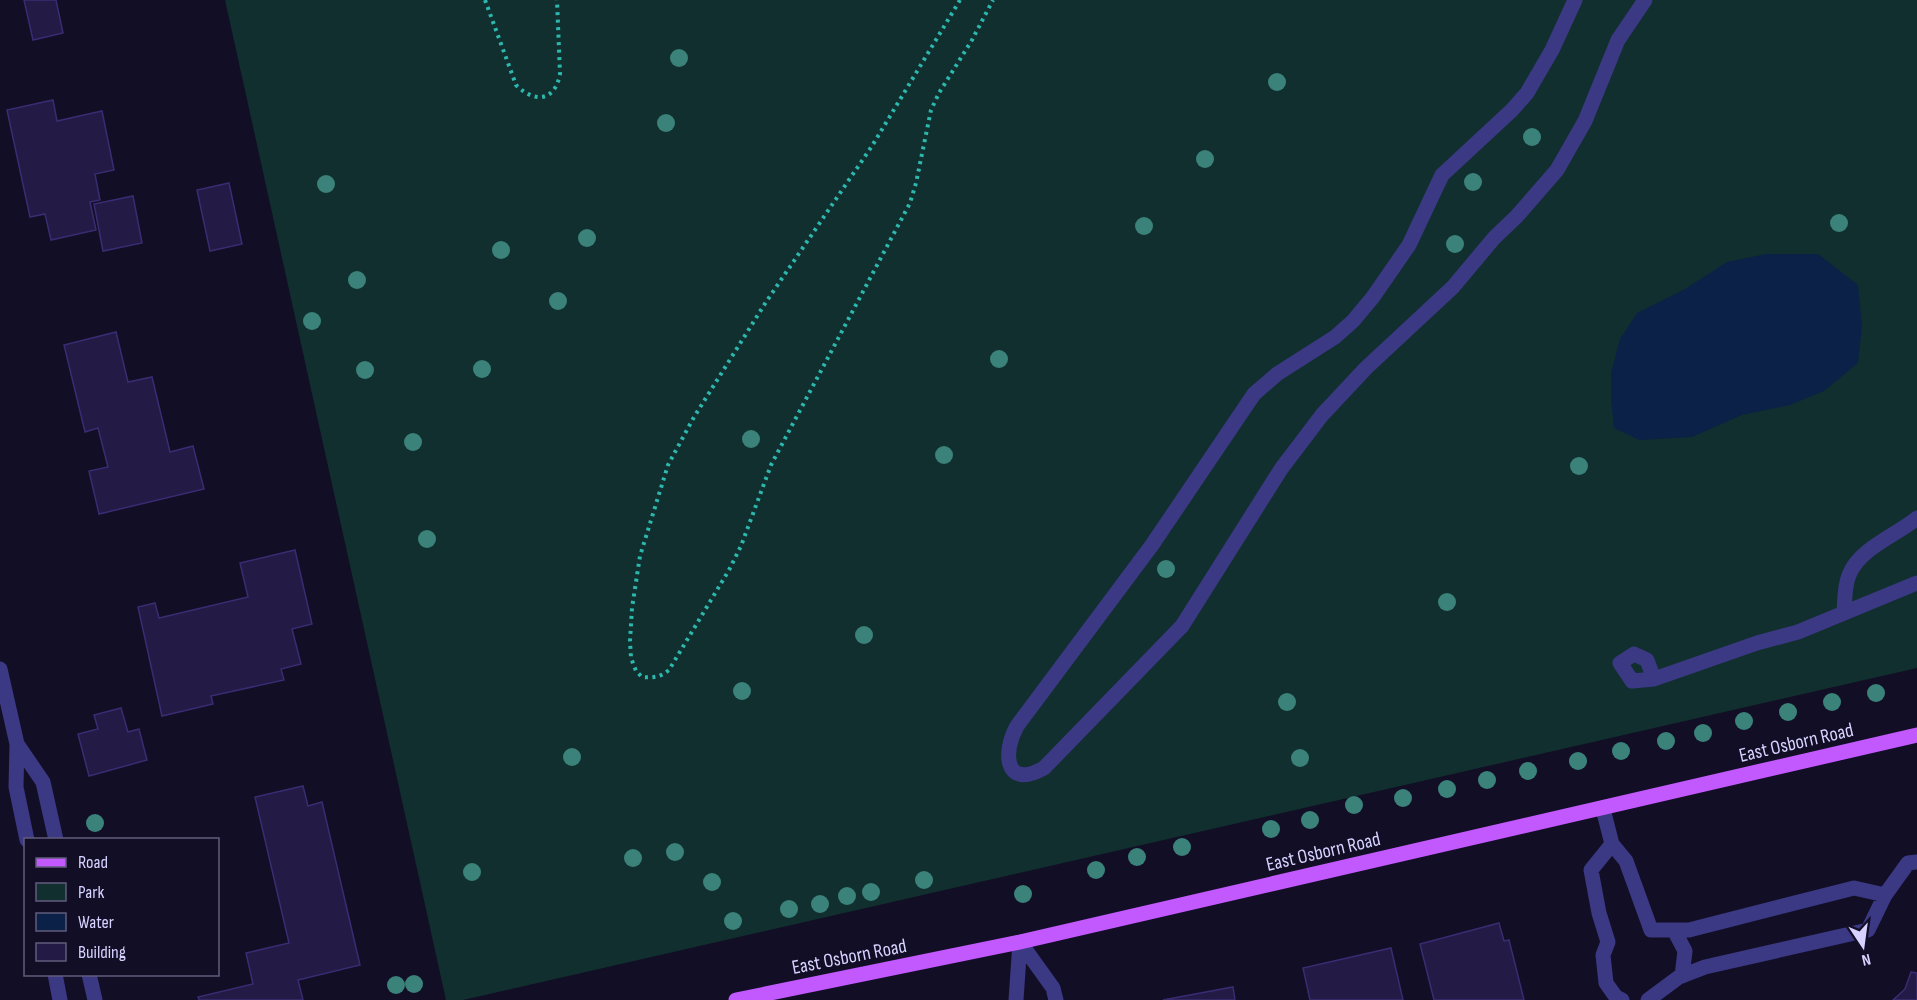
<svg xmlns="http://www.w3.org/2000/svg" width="1917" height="1000" font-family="'Sofia Sans Condensed',sans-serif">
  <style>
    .green { fill: #112f2e }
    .water { fill: #0b2147 }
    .building { fill: #231a46; stroke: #3a2c72; stroke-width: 1.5 }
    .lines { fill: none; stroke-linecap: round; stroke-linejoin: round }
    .path { stroke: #2db8af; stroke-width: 4; stroke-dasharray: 3 4.5; stroke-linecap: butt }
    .minor { stroke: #3b3884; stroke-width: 15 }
    .major { stroke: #c159ff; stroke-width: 15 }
    .tree { fill: #3b827a }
    .labels { text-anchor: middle; stroke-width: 4.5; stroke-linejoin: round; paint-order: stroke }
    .street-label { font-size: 20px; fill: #d7d2ff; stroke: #120e25 }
  </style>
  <rect width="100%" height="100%" fill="#120e25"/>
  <path class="green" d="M225 0H1917V668L463 1000H446Z"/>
  <path class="water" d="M1766 254H1818L1858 285 1862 326 1858 363 1824 391 1790 405 1742 415 1692 437 1639 440 1614 428 1611 399V373L1620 339 1637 313 1685 289 1727 262Z"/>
  <path class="building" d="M24 0H56L63 33 33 40Z
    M53 100 57 121 102 111 114 170 95 174 100 200 90 202 96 230 51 240 45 214 30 217 7 110Z
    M229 183 242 244 210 251 197 190Z
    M133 196 142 243 103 251 94 204Z
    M116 332 128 382 152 377 170 452 193 446 204 489 99 514 89 471 108 467 98 428 85 432 64 345Z
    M295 550 312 624 292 629 301 664 281 669 284 680 211 696 213 704 162 716 138 607 155 603 159 618 248 597 240 563Z
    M121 708 128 732 139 729 147 760 89 776 78 734 98 729 94 715Z
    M303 786 308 806 322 802 360 965 298 980 303 1000H199L198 997 253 984 246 953 289 943 255 797Z
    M1499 923 1504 941 1509 940 1524 1000H1434L1420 944Z
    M1391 948 1403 1000H1310L1303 968Z
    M1911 972 1917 973V1000H1893L1905 989Z
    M1233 987 1235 1000H1163Z"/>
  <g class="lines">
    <path class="path" d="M485 0 516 85C534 103 555 102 560 74L557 0
      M960 0 872 146 766 302 694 417 668 465 640 556 632 608 630 641 631 658 636 671 642 677C653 678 661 677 669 670L729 570 741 546 771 465 910 203 916 183 931 110 939 93 972 40 993 0"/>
    <path class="minor" d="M1575 0 1552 50 1527 93 1512 110 1442 175 1409 245 1373 297 1353 321 1335 337 1277 374 1254 394 1152 545 1017 726C1002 753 1005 790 1044 768L1182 626 1281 469 1322 415 1366 368 1453 287 1494 238 1517 216 1557 170 1585 121 1618 40 1645 0
      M1917 518C1895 536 1860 548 1849 575 1844 587 1845 600 1844 613L1917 583
      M0 669 17 744 16 787 27 840
      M1654 679 1647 660 1634 654 1620 663 1632 681 1654 679 1757 643 1798 632 1844 613
      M17 744 43 782 56 840
      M1603 809 1612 844 1626 861 1651 930H1689L1854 888 1885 895
      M1612 844 1591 870 1599 913 1608 942 1603 955 1606 983 1616 997 1622 1000
      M1674 930 1685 951 1682 976
      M1020 942 1053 988 1056 1000
      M55 974 60 1000
      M89 974 95 1000
      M1016 1000 1020 942
      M1648 1000 1679 977 1705 967 1868 930 1885 895 1908 863 1917 862"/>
    <path class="major" d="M736 1000 1020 942 1917 735"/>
  </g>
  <g class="tree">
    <circle cx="679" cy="58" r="9"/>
    <circle cx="1277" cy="82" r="9"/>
    <circle cx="666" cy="123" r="9"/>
    <circle cx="1532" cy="137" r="9"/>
    <circle cx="1205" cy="159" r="9"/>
    <circle cx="1473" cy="182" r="9"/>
    <circle cx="326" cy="184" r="9"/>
    <circle cx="1839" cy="223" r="9"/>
    <circle cx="1144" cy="226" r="9"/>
    <circle cx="587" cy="238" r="9"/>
    <circle cx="1455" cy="244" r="9"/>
    <circle cx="501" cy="250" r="9"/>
    <circle cx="357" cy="280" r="9"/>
    <circle cx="558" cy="301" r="9"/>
    <circle cx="312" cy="321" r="9"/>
    <circle cx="999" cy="359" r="9"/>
    <circle cx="482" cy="369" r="9"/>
    <circle cx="365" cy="370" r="9"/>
    <circle cx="751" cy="439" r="9"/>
    <circle cx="413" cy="442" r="9"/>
    <circle cx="944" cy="455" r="9"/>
    <circle cx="1579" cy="466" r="9"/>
    <circle cx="427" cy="539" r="9"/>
    <circle cx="1166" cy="569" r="9"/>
    <circle cx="1447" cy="602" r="9"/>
    <circle cx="864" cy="635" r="9"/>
    <circle cx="742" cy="691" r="9"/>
    <circle cx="1876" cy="693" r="9"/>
    <circle cx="1287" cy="702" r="9"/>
    <circle cx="1832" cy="702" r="9"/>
    <circle cx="1788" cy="712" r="9"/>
    <circle cx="1744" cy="721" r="9"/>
    <circle cx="1703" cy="733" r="9"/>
    <circle cx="1666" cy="741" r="9"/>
    <circle cx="1621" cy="751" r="9"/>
    <circle cx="572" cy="757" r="9"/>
    <circle cx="1300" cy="758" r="9"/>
    <circle cx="1578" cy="761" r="9"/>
    <circle cx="1528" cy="771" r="9"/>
    <circle cx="1487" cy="780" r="9"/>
    <circle cx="1447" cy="789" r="9"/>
    <circle cx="1403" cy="798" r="9"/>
    <circle cx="1354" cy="805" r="9"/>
    <circle cx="1310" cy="820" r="9"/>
    <circle cx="95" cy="823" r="9"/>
    <circle cx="1271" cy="829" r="9"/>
    <circle cx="1182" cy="847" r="9"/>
    <circle cx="675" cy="852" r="9"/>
    <circle cx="1137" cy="857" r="9"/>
    <circle cx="633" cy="858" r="9"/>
    <circle cx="1096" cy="870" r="9"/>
    <circle cx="472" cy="872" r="9"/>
    <circle cx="924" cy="880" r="9"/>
    <circle cx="712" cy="882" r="9"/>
    <circle cx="871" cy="892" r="9"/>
    <circle cx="1023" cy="894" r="9"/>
    <circle cx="847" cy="896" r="9"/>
    <circle cx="820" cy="904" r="9"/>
    <circle cx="789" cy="909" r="9"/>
    <circle cx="733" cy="921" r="9"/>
    <circle cx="414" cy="984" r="9"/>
    <circle cx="396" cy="985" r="9"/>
  </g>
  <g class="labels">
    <g class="street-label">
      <text transform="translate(1796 742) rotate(-13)" y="7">East Osborn Road</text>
      <text transform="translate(1323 851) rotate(-13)" y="7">East Osborn Road</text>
      <text transform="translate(849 956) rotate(-11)" y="7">East Osborn Road</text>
    </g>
  </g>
  <rect x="24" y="838" width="195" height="138" fill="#120e25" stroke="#615c7c" stroke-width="1.5"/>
  <rect x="36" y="858" width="30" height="9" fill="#c159ff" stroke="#615c7c" stroke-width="1.5"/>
  <text x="78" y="868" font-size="18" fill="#d7d2ff">Road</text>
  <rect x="36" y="883" width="30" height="18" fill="#112f2e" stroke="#615c7c" stroke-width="1.5"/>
  <text x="78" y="898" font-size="18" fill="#d7d2ff">Park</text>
  <rect x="36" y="913" width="30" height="18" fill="#0b2147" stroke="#615c7c" stroke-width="1.5"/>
  <text x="78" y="928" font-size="18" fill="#d7d2ff">Water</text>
  <rect x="36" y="943" width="30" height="18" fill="#231a46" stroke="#615c7c" stroke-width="1.5"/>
  <text x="78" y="958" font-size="18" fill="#d7d2ff">Building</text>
  <g transform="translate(1863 946) rotate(167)" stroke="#120e25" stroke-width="4.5" paint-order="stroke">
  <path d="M0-4.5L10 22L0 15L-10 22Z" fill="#d7d2ff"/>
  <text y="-9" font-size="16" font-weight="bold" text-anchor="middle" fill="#d7d2ff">N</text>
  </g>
</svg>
